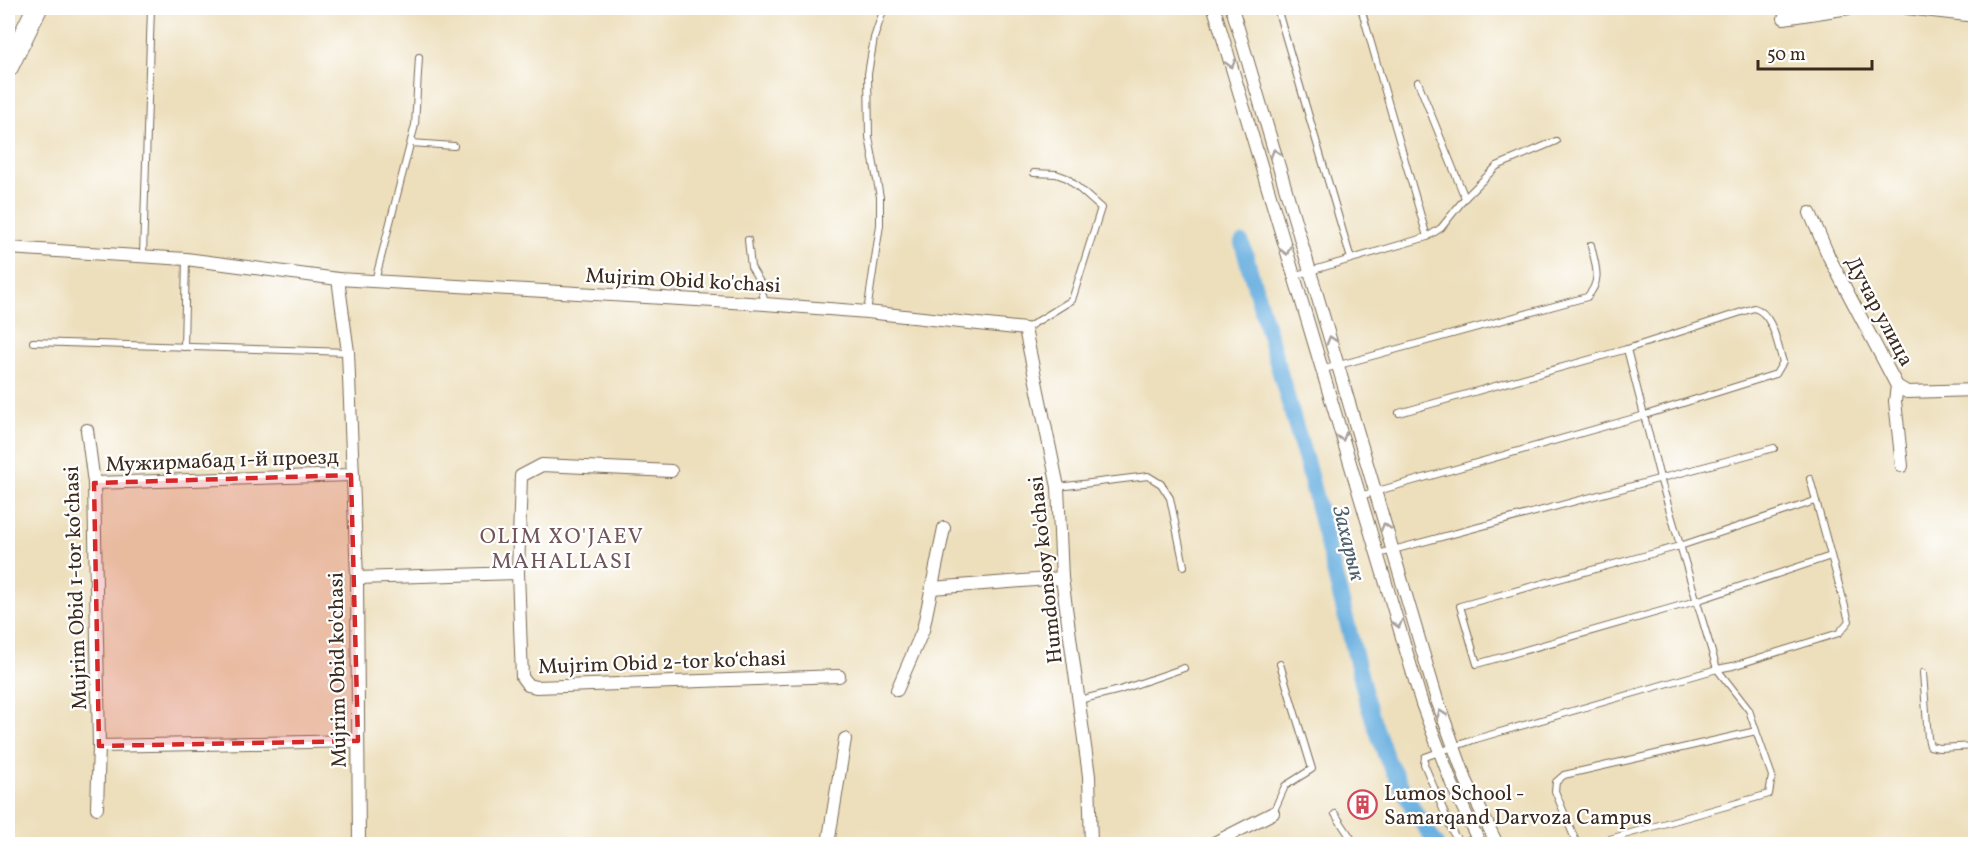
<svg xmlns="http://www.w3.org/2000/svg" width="1983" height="852" font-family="Vollkorn,serif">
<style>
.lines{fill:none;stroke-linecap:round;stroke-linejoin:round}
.canal{stroke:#6ab0e0;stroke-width:16}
.lane-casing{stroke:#796955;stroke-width:8}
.street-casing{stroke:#796955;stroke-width:14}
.primary-casing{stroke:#796955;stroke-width:22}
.lane{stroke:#fff;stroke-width:6}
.street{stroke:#fff;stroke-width:12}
.primary{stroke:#fff;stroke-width:20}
.oneway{stroke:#a79f9a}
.marked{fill:#d62828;fill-opacity:0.2;stroke:#d62828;stroke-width:4.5;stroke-dasharray:12 8;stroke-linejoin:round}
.labels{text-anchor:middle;stroke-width:4.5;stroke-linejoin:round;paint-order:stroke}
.street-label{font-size:21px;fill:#3b2a1e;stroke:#fff}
.poi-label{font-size:21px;fill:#3b2a1e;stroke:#fff;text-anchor:start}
.neighbourhood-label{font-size:22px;letter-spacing:1.5px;fill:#70555b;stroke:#fff}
.water-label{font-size:22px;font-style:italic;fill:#4e606c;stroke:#fff}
</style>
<rect width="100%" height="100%" fill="#fff"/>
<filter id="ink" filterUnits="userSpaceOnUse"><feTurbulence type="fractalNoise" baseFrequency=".0167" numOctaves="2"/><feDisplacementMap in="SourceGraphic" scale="12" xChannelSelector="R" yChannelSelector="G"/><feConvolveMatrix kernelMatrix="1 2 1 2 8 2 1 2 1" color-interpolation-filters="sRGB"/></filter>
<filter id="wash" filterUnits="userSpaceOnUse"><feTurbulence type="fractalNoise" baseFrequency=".008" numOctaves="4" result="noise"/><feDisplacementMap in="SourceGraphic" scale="24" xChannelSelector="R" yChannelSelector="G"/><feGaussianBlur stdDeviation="1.35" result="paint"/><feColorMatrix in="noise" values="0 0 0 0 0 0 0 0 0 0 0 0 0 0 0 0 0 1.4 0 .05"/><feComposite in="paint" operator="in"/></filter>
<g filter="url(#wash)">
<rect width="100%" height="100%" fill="#eddfbc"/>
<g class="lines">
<polyline class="canal" points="1242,243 1308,468 1367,702 1386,757 1414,810 1436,844"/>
</g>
</g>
<g filter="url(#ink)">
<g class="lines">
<defs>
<g id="lane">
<polyline points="1277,8 1351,259"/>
<polyline points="1361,8 1427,237"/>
<polyline points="411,143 454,146"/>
<polyline points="1465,198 1497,166 1556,141"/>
<polyline points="748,240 751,267 760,282 765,304"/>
<polyline points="143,255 151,8"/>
<polyline points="1293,276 1427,237 1441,228 1465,198 1418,82"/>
<polyline points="375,281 415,125 419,57"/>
<polyline points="867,312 880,225 880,197 869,137 868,74 874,38 884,8"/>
<polyline points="1025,329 1072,300 1101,208 1067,178 1056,174 1034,173"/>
<polyline points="33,342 348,352"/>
<polyline points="184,347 186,259"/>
<path d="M1321,370l266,-73c16,-17 8,-32 4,-52"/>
<polyline points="1058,487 1148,476 1161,484 1170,498 1184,566"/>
<path d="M1360,496l285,-81 131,-41 7,-12c-6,-18 -10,-49 -29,-54l-127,41 -228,64"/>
<polyline points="1815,501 1680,546 1460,606 1477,664 1696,601 1831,556"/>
<polyline points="1378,554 1774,448"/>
<polyline points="1923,673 1928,738 1930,746 1939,748 1976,746"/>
<polyline points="1079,700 1120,690 1184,668"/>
<polyline points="1273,813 1285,786 1312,769 1280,664"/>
<polyline points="1335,814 1355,844"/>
<polyline points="1477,838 1460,843 1453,833 1424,764 1425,757 1476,739 1717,669 1733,666 1839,633 1849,621 1810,479"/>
<polyline points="1577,844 1555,791 1556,782 1564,775 1756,731 1749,710 1717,669 1660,478 1627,349"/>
<polyline points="1592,844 1769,794 1772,776 1756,731"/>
</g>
<g id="street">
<polyline points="1214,8 1422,704 1452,784 1480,844"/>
<polyline points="1232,8 1437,700 1466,780 1497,844"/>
<polyline points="1907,8 1976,16"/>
<polyline points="1784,18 1849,8"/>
<polyline points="1810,213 1829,257 1897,386 1907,392 1976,390"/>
<polyline points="8,248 186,259 338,279 765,304 867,312 1025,329 1058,487 1062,578 1089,776 1091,844"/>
<polyline points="338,279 348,352 357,578 359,844"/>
<polyline points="1897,386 1895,401 1902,466"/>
<polyline points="87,430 94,483 99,746 97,808"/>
<polyline points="671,471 542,465 521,476 518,573 522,677 528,685 536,687 839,676"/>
<polyline points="94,483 351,475"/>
<polyline points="357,578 518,573"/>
<polyline points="932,588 1062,578"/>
<polyline points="897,690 923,630 944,528"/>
<polyline points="99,746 358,741"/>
<polyline points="828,844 845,739"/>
<polyline points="1212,844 1273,813"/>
</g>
<polyline id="primary" points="8,67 37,8"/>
</defs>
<use href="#lane" class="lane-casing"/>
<use href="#street" class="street-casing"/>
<use href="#primary" class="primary-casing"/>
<use href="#lane" class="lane"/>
<use href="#street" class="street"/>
<use href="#primary" class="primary"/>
</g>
<defs><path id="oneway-chevron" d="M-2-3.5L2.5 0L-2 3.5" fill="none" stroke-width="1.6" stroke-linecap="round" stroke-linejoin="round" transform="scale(1.5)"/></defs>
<g class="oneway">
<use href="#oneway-chevron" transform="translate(1231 64) rotate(74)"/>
<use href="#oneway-chevron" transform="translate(1275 153) rotate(-107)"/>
<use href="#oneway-chevron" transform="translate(1286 251) rotate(74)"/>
<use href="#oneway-chevron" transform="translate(1331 340) rotate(-107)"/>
<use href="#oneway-chevron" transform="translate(1342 437) rotate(73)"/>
<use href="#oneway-chevron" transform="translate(1385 527) rotate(-106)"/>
<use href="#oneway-chevron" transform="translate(1398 624) rotate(74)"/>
<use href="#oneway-chevron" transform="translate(1441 714) rotate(-109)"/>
</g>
</g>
<path class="marked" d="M351,475l7,266 -259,5 -5,-263z"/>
<defs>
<symbol id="building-ring" viewBox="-11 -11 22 22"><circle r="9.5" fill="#fff" stroke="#d1495b" stroke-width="1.5"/><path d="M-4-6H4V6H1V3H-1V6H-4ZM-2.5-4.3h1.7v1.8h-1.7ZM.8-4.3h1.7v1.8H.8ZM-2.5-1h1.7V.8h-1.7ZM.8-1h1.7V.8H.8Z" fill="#d1495b"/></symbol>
</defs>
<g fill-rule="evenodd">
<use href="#building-ring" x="1346" y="788" width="33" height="33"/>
</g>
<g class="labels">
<g class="street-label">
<text transform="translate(683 280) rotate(3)" y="7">Mujrim Obid ko'chasi</text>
<text transform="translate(1880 311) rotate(62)" y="7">Дучар улица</text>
<text transform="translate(222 460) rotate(-2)" y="7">Мужирмабад 1-й проезд</text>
<text transform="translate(1045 570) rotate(-96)" y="7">Humdonsoy ko'chasi</text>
<text transform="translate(75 588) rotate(-92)" y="7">Mujrim Obid 1-tor koʻchasi</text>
<text transform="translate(662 662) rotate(-2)" y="7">Mujrim Obid 2-tor koʻchasi</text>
<text transform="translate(337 670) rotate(-91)" y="7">Mujrim Obid ko'chasi</text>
</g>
<g class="poi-label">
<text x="1384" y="800">Lumos School -<tspan x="1384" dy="24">Samarqand Darvoza Campus</tspan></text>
</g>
<g class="neighbourhood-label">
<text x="562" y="543">OLIM XO'JAEV<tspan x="562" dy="25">MAHALLASI</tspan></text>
</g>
<g class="water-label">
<text transform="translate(1350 543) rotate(76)" y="8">Захарык</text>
</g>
</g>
<rect width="1983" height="852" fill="none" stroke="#fff" stroke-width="30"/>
<path d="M1758 60v9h114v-9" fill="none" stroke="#3b2a1e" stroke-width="3"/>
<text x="1767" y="60" font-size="18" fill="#3b2a1e" stroke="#ffffff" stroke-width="4.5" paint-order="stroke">50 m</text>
</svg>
